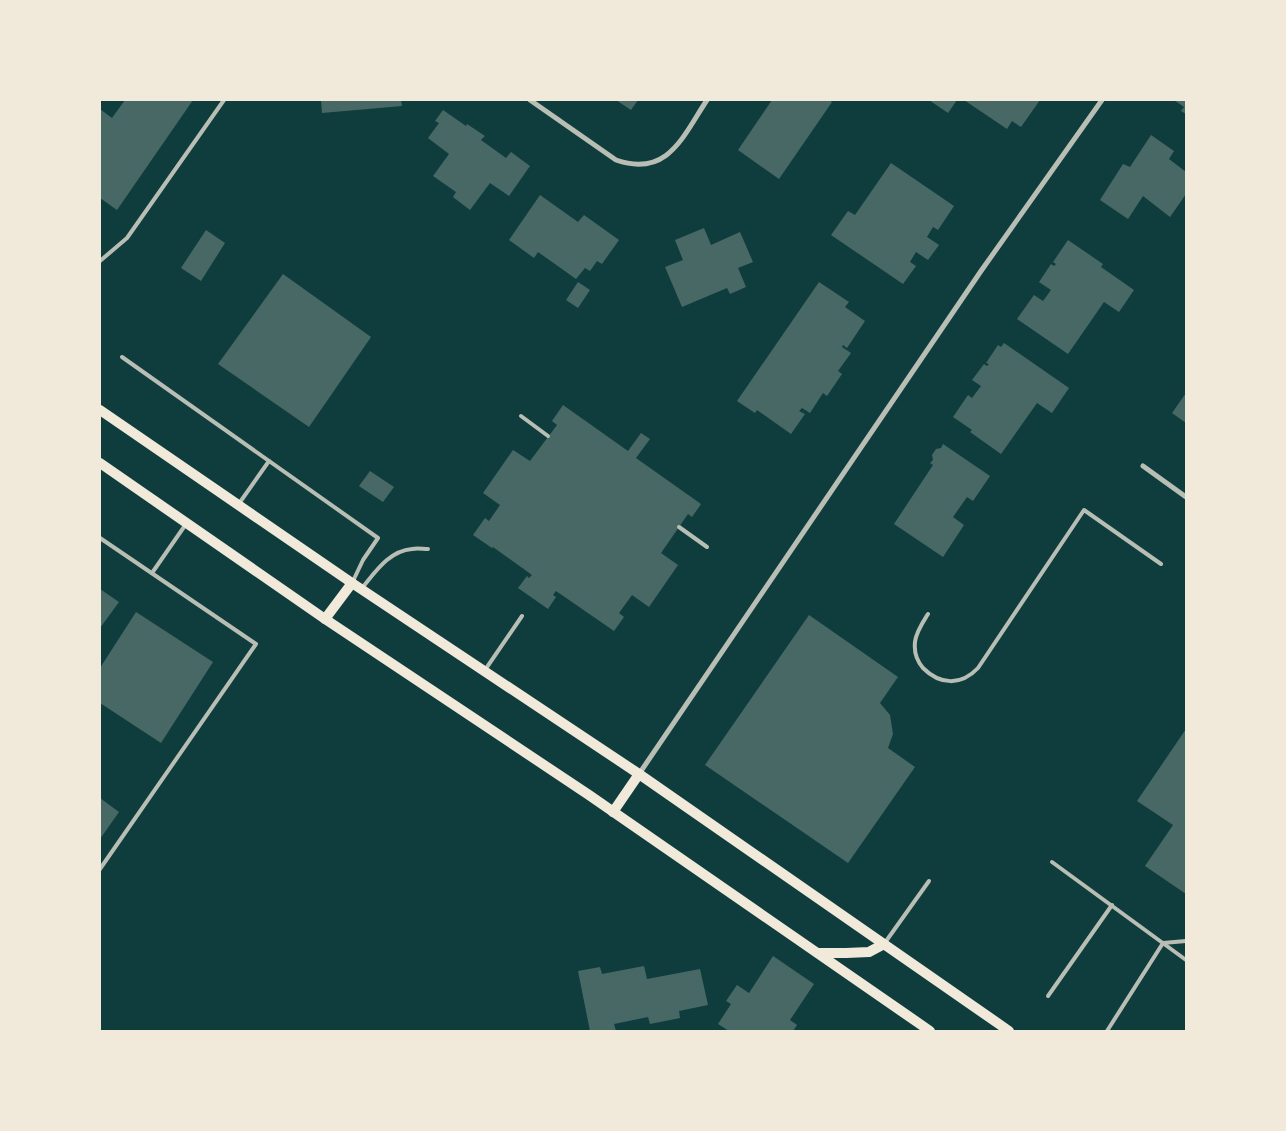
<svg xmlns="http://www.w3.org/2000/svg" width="1286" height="1131" font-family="'Sofia Sans Condensed',sans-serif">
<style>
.building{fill:#486865}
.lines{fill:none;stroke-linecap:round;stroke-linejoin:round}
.service{stroke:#b8beb3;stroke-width:4}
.minor{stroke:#b8beb3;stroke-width:5}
.secondary{stroke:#f1e9da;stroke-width:10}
</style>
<rect width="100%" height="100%" fill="#0f3d3e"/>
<g class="building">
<polygon points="125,100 193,100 117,210 100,198 100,109 112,118"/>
<polygon points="321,100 401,100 402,106 322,113"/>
<polygon points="616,100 638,100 631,110"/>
<polygon points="772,100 829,100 832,102 779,179 738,150"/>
<polygon points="929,100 957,100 948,113"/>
<polygon points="964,100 1040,100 1021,127 1012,121 1007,129"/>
<polygon points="1174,100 1186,100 1186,114 1181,111 1184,107"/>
<polygon points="443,110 466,126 467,124 485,136 481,140 506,158 511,152 530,166 509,196 490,183 470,210 453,197 456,192 433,176 449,154 428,138 439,123 435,121"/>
<polygon points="1151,135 1174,151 1169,159 1186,172 1186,194 1170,217 1143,196 1128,219 1100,200 1123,164 1130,167"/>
<polygon points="891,163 954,206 938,230 933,227 927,237 939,245 928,260 916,252 910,262 916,266 903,284 831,235 848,211 855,215"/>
<polygon points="540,195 578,222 584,215 619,240 602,264 597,261 590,271 585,268 576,279 538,252 534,258 509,240"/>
<polygon points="704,228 711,245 740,232 753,262 738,268 746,287 730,294 727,288 682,307 665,267 683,260 675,240"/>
<polygon points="206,230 225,243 201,281 181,268"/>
<polygon points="1068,240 1103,264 1101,267 1134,290 1119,312 1104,302 1068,354 1017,319 1034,295 1043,301 1051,290 1039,282 1051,264 1054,266 1056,264 1053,262"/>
<polygon points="283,274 371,337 309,427 218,364"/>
<polygon points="578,282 590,290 578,308 566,300"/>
<polygon points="819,282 849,302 845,307 865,321 847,348 843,345 842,347 851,353 838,371 842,374 827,396 823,393 810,413 802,408 799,411 805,414 791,434 757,410 755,413 737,401"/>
<polygon points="1004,343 1069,388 1052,413 1037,403 1001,454 970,432 972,430 953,417 968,395 972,398 981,386 972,380 984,364 987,366 989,364 986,363 998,345 1001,347"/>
<polygon points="1186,393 1186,423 1172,413"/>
<polygon points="563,405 628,451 641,433 650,439 636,458 701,504 692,517 688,514 661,553 678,565 649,607 632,595 619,613 624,617 614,631 556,591 553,595 556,597 548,609 518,588 527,576 529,578 532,575 493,547 492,548 473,535 485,518 489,521 500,505 483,493 513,450 530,461 557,425 552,421"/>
<polygon points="943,444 990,476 973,501 967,497 953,517 964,525 943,557 894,524 933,465 930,463 933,460 932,455 936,449 941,448"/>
<polygon points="370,471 394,487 383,502 359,486"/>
<polygon points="100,589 119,602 100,628"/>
<polygon points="136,612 213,662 161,743 100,703 100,668"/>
<polygon points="809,615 898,677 880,703 890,715 893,734 888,748 915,767 848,863 705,765"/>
<polygon points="1186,729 1186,894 1145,866 1173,825 1137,801"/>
<polygon points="100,798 119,812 100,839"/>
<polygon points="773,956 814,984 790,1020 797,1025 793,1031 729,1031 718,1024 731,1004 726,1001 737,985 749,993"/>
<polygon points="644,966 647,979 700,969 708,1005 679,1011 680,1018 650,1024 648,1017 614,1024 616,1031 590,1031 578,971 600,967 602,974"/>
</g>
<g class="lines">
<g class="service">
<polyline points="100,261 127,238 224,100"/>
<polyline points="122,357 378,538 363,560 353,581"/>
<polyline points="521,416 548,436"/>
<polyline points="238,505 269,461"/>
<polyline points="679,527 707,547"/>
<polyline points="100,538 256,644 100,869"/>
<polyline points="152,573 186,524"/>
<path d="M362,588c14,-17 27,-37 50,-39 5,-1 11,0 16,0"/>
<path d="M928,614c-5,8 -12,18 -13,28 -1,9 2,19 8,26 17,17 38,18 55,0l106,-158 77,54"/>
<polyline points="485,670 522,616"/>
<polyline points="1052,862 1186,960"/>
<polyline points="884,944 929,881"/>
<polyline points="1048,996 1112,905"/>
<polyline points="1107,1031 1163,943 1186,941"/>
</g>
<g class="minor">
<path d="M530,100l86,60c52,18 67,-24 91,-60"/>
<polyline points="1143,466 1186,497"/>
<polyline points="639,774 981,271 1102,100"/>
</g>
<g class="secondary">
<polyline points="100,410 352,583 639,774 1009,1031"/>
<polyline points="100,463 325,619 589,795 930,1031"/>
<polyline points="325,619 352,583"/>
<polyline points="613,812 639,774"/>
<polyline points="818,953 846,953 869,952 884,944"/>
</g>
</g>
<rect width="1286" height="1131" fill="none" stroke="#f1e9da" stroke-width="202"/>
</svg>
